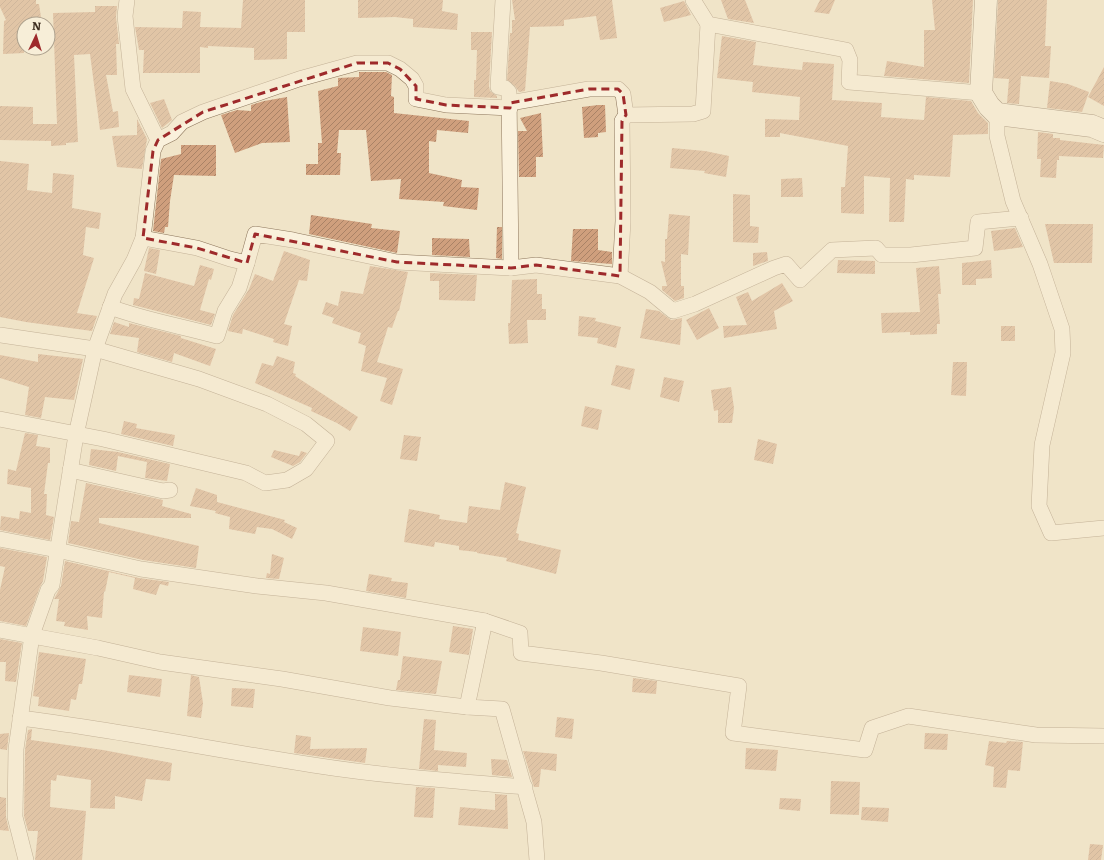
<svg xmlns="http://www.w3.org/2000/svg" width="1104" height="860" font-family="Literata,serif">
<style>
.building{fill:url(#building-hatch)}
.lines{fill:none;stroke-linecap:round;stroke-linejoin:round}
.street-casing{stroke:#8d765c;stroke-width:16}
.secondary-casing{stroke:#6f573f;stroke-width:23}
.street{stroke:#faf1dc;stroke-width:15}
.secondary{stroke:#faf1dc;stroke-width:22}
.marked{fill:none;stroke:#9e2a2b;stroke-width:3;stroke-dasharray:8 5;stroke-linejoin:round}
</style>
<defs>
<pattern id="building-hatch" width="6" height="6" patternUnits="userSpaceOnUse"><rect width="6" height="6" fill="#cf9f7d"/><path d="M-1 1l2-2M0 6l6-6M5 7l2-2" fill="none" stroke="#a98266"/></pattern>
</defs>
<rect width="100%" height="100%" fill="#f0e4c8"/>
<g class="building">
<polygon points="0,0 36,0 36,4 39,4 42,24 24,24 24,53 3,54 4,21 6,20 0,7"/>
<polygon points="243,0 305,0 305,32 287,32 287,59 254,60 254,48 208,46 208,48 200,47 200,73 143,73 144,50 139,50 135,27 182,28 183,11 201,12 200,27 241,28"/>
<polygon points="358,0 443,0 442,11 458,14 457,30 413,27 413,19 395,17 358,18"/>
<polygon points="512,0 612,0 617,38 600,40 596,16 564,20 564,26 530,27 525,91 519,92 515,86 507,80 510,33 512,33 512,20 515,20"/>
<polygon points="721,0 745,0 754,23 728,19"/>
<polygon points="820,0 835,0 829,14 814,12"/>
<polygon points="932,0 973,0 969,83 884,76 887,61 924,67 924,30 935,30"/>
<polygon points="998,0 1047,0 1045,46 1051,46 1049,78 1021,76 1019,104 1007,103 1009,79 994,78"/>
<polygon points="684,1 691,15 664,22 660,8"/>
<polygon points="95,6 117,6 116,17 119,44 116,44 117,75 106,75 113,112 118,111 119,127 100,130 90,54 74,55 78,142 66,143 66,145 51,146 51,141 0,140 0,106 33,107 33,124 57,124 53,13 95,12"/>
<polygon points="471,32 492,32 489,86 490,91 497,96 497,98 474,97 474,80 476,80 477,50 471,50"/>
<polygon points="722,36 756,42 753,65 802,70 803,62 834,64 832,100 882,103 881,117 924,120 926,97 971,101 978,113 988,123 988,134 953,135 950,177 914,175 914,180 906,179 904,222 889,222 890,178 864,176 864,214 841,213 841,187 845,187 848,146 780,133 780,137 765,137 765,119 799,120 800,97 752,92 753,82 717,78"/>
<polygon points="1104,67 1104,106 1088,97"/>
<polygon points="359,72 386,72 392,75 391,96 394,97 394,113 469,121 468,133 437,130 436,142 429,141 429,173 462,180 461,187 479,188 477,210 443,206 444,202 399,199 401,179 371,181 366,130 339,130 337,153 341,153 340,175 306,175 306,164 318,164 318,143 322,143 318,91 338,86 338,78 359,77"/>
<polygon points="1050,81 1068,84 1089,92 1082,112 1047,108"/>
<polygon points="287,97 290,142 262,143 235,153 221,115 237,110 251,111 251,105 264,101"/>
<polygon points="164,99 172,120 162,128 150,103"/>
<polygon points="598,105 605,105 606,132 598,133 598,137 584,138 582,107"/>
<polygon points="541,113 543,157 536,157 536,177 519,177 518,131 527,131 520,118"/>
<polygon points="137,119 147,139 142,169 117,167 112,136 137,135"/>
<polygon points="1038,132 1053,134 1053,138 1060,138 1060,140 1104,145 1103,158 1059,156 1059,160 1057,160 1056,178 1040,177 1041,159 1037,159"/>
<polygon points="181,145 216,145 216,176 174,175 170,201 168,227 165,227 164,233 153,231 161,159 181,154"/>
<polygon points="672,148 705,151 729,156 726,177 704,173 705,171 670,168"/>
<polygon points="0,161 29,164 27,190 52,193 53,173 74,175 72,208 101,213 99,229 86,227 83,255 94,258 77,313 97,316 92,331 26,322 0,317"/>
<polygon points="802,178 803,197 781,197 781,179"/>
<polygon points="733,194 750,195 750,226 759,227 758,243 733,242"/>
<polygon points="669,214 690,216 688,255 681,254 681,286 684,286 684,298 675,301 662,290 662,286 667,286 661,261 665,262 665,239 667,239"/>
<polygon points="311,215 372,224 371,228 400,231 397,253 309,234"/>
<polygon points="1045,224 1093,224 1092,263 1054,263"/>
<polygon points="497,227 502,227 502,259 496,258"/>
<polygon points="1015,228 1023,247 994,251 991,231"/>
<polygon points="573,229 598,229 598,250 612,252 612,264 571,261"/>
<polygon points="432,238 469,239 470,257 432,255"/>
<polygon points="149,248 160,250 156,274 144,271"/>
<polygon points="284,251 310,260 307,281 299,280 284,324 292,326 288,346 273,342 274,339 243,329 242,334 228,331 233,315 249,289 255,274 273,281"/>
<polygon points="767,252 768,261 753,266 753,253"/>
<polygon points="838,260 875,261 875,274 837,273"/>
<polygon points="991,260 992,278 976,279 976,285 962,285 962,263"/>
<polygon points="200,265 214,269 211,280 209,279 200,310 215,314 211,325 133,305 134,298 139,299 145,273 194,286"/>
<polygon points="370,266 408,272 399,311 398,311 392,328 388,327 377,362 403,369 392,405 380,401 387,378 361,371 366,346 358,343 361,333 332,323 334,318 322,314 326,302 338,306 341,291 363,294"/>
<polygon points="939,266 941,294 938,294 940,324 937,324 937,334 910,335 910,332 882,333 881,313 920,312 916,268"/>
<polygon points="430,273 477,275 475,301 439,300 439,281 430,281"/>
<polygon points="537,279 537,294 542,294 542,309 546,309 546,320 527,320 528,343 509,344 508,323 510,323 512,280"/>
<polygon points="782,283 793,301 774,311 777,329 724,338 723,326 747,325 736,297 748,292 752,301"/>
<polygon points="709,308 719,328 697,340 686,320"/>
<polygon points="646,309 659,311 671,320 682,318 680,345 640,338"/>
<polygon points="579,316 596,318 595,321 621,327 616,348 597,343 598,338 578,336"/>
<polygon points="114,322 129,327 129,323 181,336 181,338 216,349 210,366 174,353 172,362 137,352 139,338 110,334"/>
<rect x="1001" y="326" width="14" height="15"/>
<polygon points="38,354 83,359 74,400 45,397 41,418 25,415 29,387 0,378 0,355 38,362"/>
<polygon points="277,356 295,362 293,373 296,374 295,376 358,417 350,431 337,423 311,411 312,408 255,383 262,363 273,366"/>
<polygon points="953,362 967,362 966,396 951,395"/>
<polygon points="616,365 635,369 630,390 611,385"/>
<polygon points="664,377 684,381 679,402 660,397"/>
<polygon points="731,387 734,408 732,423 718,423 718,410 714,411 711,390"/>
<polygon points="585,406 602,410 598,430 581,426"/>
<polygon points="124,421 137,424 136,428 175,435 173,446 121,434"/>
<polygon points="25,433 38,435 36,446 50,448 50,463 48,463 44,494 47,494 46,515 54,517 50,540 0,530 1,516 19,519 20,511 31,513 31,488 7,484 8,469 16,471"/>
<polygon points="404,435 421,437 417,461 400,459"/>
<polygon points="758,439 777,444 773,464 754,460"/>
<polygon points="91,449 118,452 170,464 167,481 145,478 147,462 118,456 116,471 89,465"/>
<polygon points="274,450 299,456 301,451 307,453 300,462 293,466 271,457"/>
<polygon points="505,482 526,487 516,533 519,534 518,540 561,550 556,574 506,561 507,558 477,553 477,552 459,550 459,546 435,542 434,547 404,542 409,509 440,515 439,519 467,523 469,506 500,510"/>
<polygon points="86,483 163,500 162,506 191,514 191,518 99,518 99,523 199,546 196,568 143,560 68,543 71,521 79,522"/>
<polygon points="196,488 217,495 217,502 285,520 284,522 297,528 292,539 272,529 257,527 255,534 229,529 230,517 215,513 216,511 190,506"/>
<polygon points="0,548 47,557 43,581 40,587 26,626 0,621 0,590 5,567 0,566"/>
<polygon points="272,554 284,558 279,579 266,578 267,573 270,574"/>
<polygon points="65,561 139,578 169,582 168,586 160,584 156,595 133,589 135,578 109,572 105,592 104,591 102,618 87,616 88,630 64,626 65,622 56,621 59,599 54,599 61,586"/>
<polygon points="369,574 392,578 391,581 408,583 406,598 366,591"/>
<polygon points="453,626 473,629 469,655 449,652"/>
<polygon points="363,627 401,632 398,656 360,651"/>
<polygon points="0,639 22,643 16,682 5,681 6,662 0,662"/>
<polygon points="39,652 86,659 82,684 79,684 76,700 71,699 69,711 38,706 39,697 33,696"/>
<polygon points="403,656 442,661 436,694 396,690 398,680 400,680"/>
<polygon points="129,675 162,679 160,697 127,692"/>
<polygon points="191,675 199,677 203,703 201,718 187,716"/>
<polygon points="633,678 657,681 656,694 632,692"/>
<polygon points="232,688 255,689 253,708 231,706"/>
<polygon points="557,717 574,719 572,739 555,737"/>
<polygon points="424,719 436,720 434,750 467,753 466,767 438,765 438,771 419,769"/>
<polygon points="32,729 31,740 103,750 172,763 170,781 146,779 142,801 115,796 115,809 90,808 91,780 57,775 56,781 51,780 50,807 86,811 82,860 35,860 38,831 28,831 24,816 25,750 28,730"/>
<polygon points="9,733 7,750 0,749 0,734"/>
<polygon points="925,733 948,734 947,750 924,749"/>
<polygon points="296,735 311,737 310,749 367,748 365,763 294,753"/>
<polygon points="989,741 1006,743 1007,741 1023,742 1020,771 1008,770 1006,788 993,787 994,767 985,765"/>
<polygon points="746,748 778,750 776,771 745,769"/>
<polygon points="523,751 557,754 556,771 541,769 539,787 534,787"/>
<polygon points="491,759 507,760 512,777 492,775"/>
<polygon points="831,781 860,782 859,815 830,814"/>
<polygon points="416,787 435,788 433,818 414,817"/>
<polygon points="495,794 507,795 508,829 458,825 460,807 495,810"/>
<polygon points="0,797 6,798 6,817 9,831 0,830"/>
<polygon points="780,798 801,799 800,811 779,809"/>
<polygon points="862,807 889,808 888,822 861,820"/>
<polygon points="1090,844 1103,845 1101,860 1088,860"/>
</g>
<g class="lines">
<defs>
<g id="street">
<polyline points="127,0 125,16 133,89 158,140"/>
<polyline points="503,0 498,87 505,88 509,92 511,268"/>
<polyline points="693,0 708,24 846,50 850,60 849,82 981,93"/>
<polyline points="510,103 589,89 618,89 623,94 626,115"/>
<polyline points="997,114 997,136 1013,201 1040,264 1062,329 1063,353 1042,445 1039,506 1051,533 1104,528"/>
<polyline points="143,238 197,248 230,259 247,263 255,234 293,240 397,262 511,268 536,265 620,276 650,292 673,311 695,304 774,268 786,264 800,280 832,250 876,248 882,255 911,255 975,248 978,222 1021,218"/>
<polyline points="620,276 623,221 622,121 626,115 693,114 703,111 708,24"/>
<path d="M110,307c35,13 71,19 107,29l8,-25 14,-23 8,-25"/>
<polyline points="0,335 95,349 199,379 267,404 306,424 327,441 306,469 287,480 265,483 246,473 103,439 0,419"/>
<polyline points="70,470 163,491 170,490"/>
<polyline points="0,539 57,550 141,569 257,586 326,593 485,621 520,633 521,653 601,663 739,686 733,733 865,750 872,728 908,716 1036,735 1104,736"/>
<polyline points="485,621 467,707 502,709 534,822 537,860"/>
<polyline points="0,630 98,648 160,662 282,679 390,698 467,707"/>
<path d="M20,718c98,12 195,32 293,47 70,11 141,16 212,22"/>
<polyline points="26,860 15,817 16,749 32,635 48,590 52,585 76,435 95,349 115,294 134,260 143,238 153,151 158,140 172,133 182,122 203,112 299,79 357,63 388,63 400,69 412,79 416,86 416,99 446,105 510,108"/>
</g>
<polyline id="secondary" points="986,0 981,93 989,106 997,114 1092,126 1104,131"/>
</defs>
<use href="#street" class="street-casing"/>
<use href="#secondary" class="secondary-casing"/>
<use href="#street" class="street"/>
<use href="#secondary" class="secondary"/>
</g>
<path d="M0 0H1104V860H0ZM357,63h31l12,6 16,17v13l30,6 64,3v-5l79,-14h29l5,5 3,21 -4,6 -2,155 -84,-11 -25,3 -114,-6 -142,-28 -8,29 -50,-15 -54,-10 10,-87 5,-11 45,-28z" fill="#f0e4c8" fill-opacity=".55" fill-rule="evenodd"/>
<path class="marked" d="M357,63h31l12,6 16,17v13l30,6 64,3v-5l79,-14h29l5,5 3,21 -4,6 -2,155 -84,-11 -25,3 -114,-6 -142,-28 -8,29 -50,-15 -54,-10 10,-87 5,-11 45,-28z"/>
<g transform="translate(36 36) rotate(4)"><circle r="19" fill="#f7eed8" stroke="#ada18e"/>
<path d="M0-3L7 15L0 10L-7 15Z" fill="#9e2a2b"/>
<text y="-6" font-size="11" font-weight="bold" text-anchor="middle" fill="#3d2e20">N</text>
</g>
</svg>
